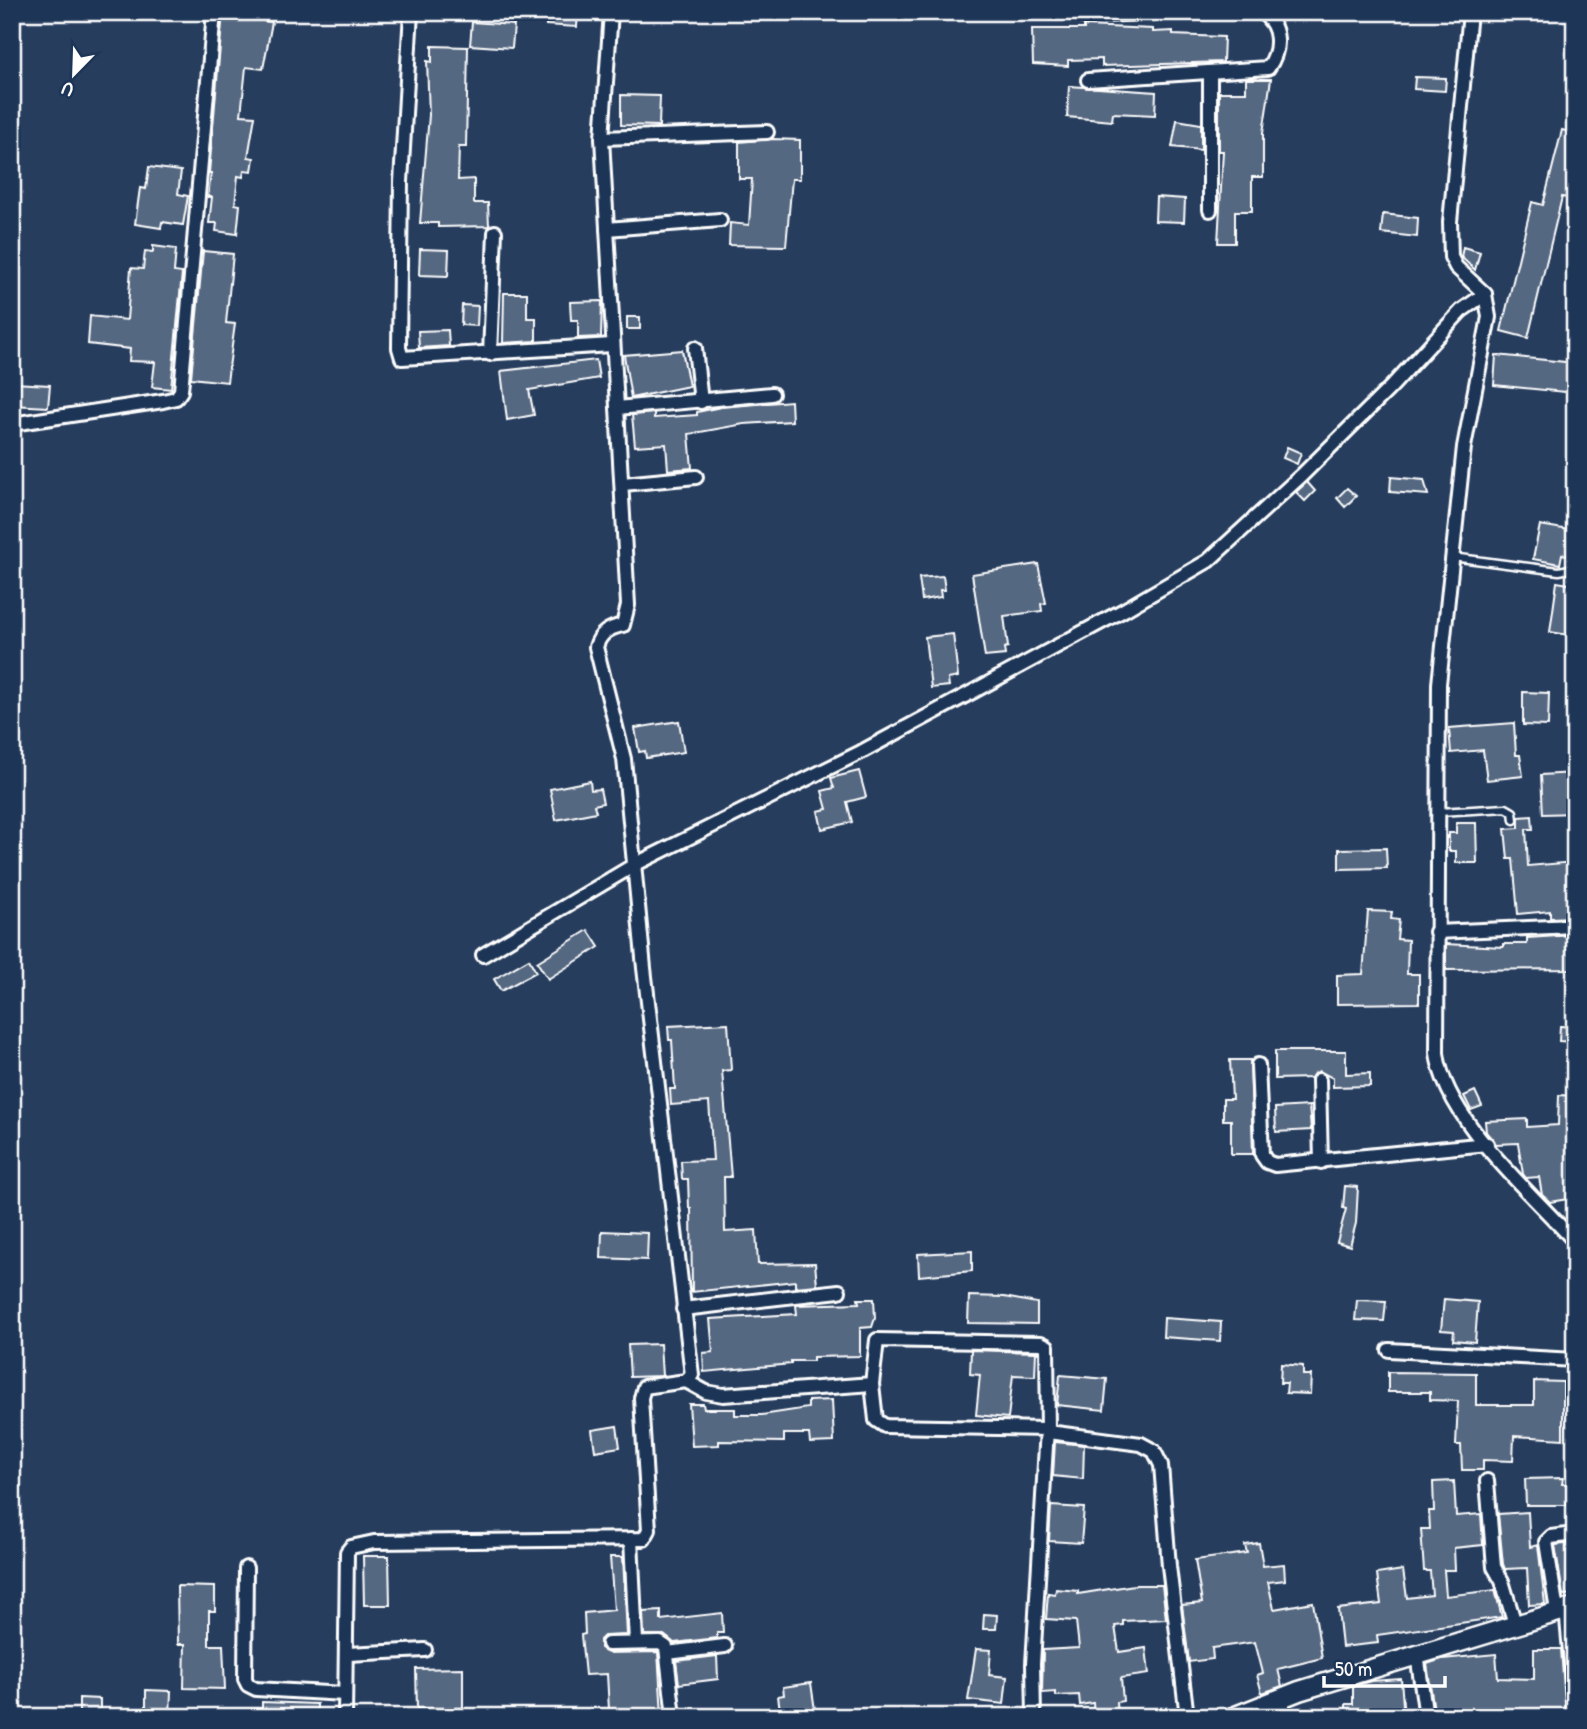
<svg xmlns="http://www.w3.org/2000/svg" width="1587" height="1729" font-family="'Patrick Hand',sans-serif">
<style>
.building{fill:#556781;stroke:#fff;stroke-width:2}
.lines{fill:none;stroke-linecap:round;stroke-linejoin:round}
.lane-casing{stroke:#fff;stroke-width:11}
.street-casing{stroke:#fff;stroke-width:18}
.secondary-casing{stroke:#fff;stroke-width:23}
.lane{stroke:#1d3557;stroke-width:6}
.street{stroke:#1d3557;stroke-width:12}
.secondary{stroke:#1d3557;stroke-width:18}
</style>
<rect width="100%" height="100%" fill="#263d5e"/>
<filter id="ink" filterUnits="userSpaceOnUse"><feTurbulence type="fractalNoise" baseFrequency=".0143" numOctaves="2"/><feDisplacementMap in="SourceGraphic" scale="14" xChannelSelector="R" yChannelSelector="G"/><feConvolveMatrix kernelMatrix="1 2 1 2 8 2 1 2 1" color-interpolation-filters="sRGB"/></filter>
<g filter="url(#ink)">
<g class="building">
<polygon points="223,12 264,12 264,21 272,22 263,69 246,67 241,115 255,116 248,157 254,158 252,171 244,170 243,177 238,176 235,204 240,205 237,234 216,231 217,223 209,223 212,197 208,197 211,173 209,173"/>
<polygon points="547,12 578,12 577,27 546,25"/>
<polygon points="472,22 514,25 512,48 470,45"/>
<polygon points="1084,26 1153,29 1153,32 1173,31 1173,35 1224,37 1223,62 1102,66 1102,59 1068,60 1068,66 1033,64 1032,29 1084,29"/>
<polygon points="432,46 468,47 466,147 459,147 458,180 474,179 474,203 488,203 489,226 438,227 438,223 420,223 429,115 427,61 432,62"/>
<polygon points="1415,77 1446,78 1445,91 1414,89"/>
<polygon points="1246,79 1271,79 1263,133 1263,177 1252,177 1252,211 1235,211 1235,243 1218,243 1223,151 1219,151 1219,92 1246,92"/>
<polygon points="1069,86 1156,92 1155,115 1113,113 1112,121 1067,117"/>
<polygon points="621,95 660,96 659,126 621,125"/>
<polygon points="1177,120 1201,124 1201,150 1172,147"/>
<polygon points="1562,130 1575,133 1575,166 1567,198 1562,197 1528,338 1501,331 1532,202 1543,205"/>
<polygon points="772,139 800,140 800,179 792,179 786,246 729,245 730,223 749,225 752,179 739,179 739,142"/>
<polygon points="149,167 181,171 178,194 188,196 183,225 162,222 161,228 135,224 140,188 146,189"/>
<polygon points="1156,197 1185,199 1184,222 1155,221"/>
<polygon points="1383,214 1418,218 1417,237 1381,233"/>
<polygon points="153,246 176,249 174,272 182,273 171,389 152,387 155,362 129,361 130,349 88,344 90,316 127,320 131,268 143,269 145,251 153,252"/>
<polygon points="1463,247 1480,252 1475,270 1461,257"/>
<polygon points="420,249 449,250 448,276 419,275"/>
<polygon points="203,251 233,254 226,323 235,324 227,382 191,378"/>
<polygon points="504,293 527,293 527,318 536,318 536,341 503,343"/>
<polygon points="602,301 601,337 578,338 578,320 571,320 570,302"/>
<polygon points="462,305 478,306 477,326 461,325"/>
<rect x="627" y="317" width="13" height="12"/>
<polygon points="448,330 449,346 419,348 418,331"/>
<polygon points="682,350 689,386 631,398 624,355"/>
<polygon points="1496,355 1575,363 1575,393 1494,385"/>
<polygon points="596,360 599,378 529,390 534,415 507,420 501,371"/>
<polygon points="13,383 50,385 48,407 12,405"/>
<polygon points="791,401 792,421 744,424 689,434 692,468 668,470 666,444 635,446 632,415 654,413 654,418 697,415 697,412 721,407"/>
<polygon points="1287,447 1301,453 1297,464 1283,458"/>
<polygon points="1391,477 1424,480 1428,495 1390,492"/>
<polygon points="1307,482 1315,491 1305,501 1296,492"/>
<polygon points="1347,488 1356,496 1345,507 1337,498"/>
<polygon points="1540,525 1575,531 1571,556 1562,554 1560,564 1533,559"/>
<polygon points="1038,564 1046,603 1041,604 1042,611 1004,616 1008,647 1004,648 1005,655 985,657 972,574"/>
<polygon points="943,576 945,590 940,590 941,597 922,600 919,578"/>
<polygon points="1557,582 1575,585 1575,636 1550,632"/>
<polygon points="953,634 958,677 948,679 949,686 931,688 925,637"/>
<polygon points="1523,692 1549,693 1548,726 1523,725"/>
<polygon points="679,721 684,752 646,758 645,751 639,752 635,728"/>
<polygon points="1514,723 1516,755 1520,755 1523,776 1487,780 1483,750 1451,753 1449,728"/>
<polygon points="859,771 866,797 847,802 852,822 822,829 818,811 827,809 822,791 834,788 831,778"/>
<polygon points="1575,773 1575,813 1543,814 1541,775"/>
<polygon points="590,781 591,790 600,789 603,803 594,805 596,812 556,820 550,789"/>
<polygon points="1532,816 1533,829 1526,829 1528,866 1575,862 1572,917 1550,918 1550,911 1518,914 1513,859 1508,859 1505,829 1519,828 1519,817"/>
<polygon points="1456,823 1476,823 1477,863 1456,863 1456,851 1449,851 1449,833 1456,833"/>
<polygon points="1386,848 1387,868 1339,869 1339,849"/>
<polygon points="1368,911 1392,912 1391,919 1399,920 1397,939 1408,940 1407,974 1419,974 1419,1003 1337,1004 1337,975 1363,974"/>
<polygon points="588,930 599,947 548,979 537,962"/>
<polygon points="1574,935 1575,969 1446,970 1446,944 1503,947 1503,944 1527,944 1527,938"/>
<polygon points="529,959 536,972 501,991 494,979"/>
<polygon points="728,1023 731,1070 722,1071 731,1177 724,1177 725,1232 756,1230 758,1264 815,1263 817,1285 795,1287 795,1281 692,1292 691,1208 689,1208 688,1179 682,1179 681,1161 713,1160 709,1102 671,1105 670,1089 675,1089 672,1040 669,1040 668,1026"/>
<polygon points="1560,1026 1575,1027 1574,1042 1559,1041"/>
<polygon points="1275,1051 1346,1051 1346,1074 1370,1073 1370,1086 1333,1087 1333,1078 1319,1071 1311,1078 1275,1079"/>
<polygon points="1230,1060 1250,1060 1253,1154 1231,1154 1231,1120 1223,1120 1223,1099 1232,1099"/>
<polygon points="1475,1091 1482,1106 1471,1110 1464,1096"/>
<polygon points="1559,1095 1575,1096 1575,1198 1550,1202 1542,1195 1539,1177 1526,1178 1523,1174 1518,1143 1496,1144 1486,1132 1485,1121 1527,1119 1527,1127 1558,1125"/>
<polygon points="1309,1106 1311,1130 1276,1132 1275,1108"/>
<polygon points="1345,1186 1358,1187 1356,1223 1350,1246 1337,1242 1346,1209 1343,1208"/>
<polygon points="602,1231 648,1233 647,1260 601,1258"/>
<polygon points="972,1251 972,1271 919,1276 918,1254"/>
<polygon points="969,1296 1004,1297 1037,1303 1037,1324 968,1323"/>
<polygon points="858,1299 874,1299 875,1318 872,1327 860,1328 860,1356 813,1357 813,1361 791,1361 791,1364 704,1372 703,1353 713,1352 710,1319 797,1314 796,1305 859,1303"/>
<polygon points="1444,1299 1478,1302 1475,1342 1453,1340 1454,1331 1441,1330"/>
<polygon points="1357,1300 1386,1301 1384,1321 1355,1320"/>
<polygon points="1164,1318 1221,1322 1220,1341 1163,1337"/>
<polygon points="660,1344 662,1376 630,1377 628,1345"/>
<polygon points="971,1350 1036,1352 1035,1376 1013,1375 1008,1418 976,1415 980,1375 970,1374"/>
<polygon points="1281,1364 1303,1366 1303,1375 1311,1375 1310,1394 1286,1393 1287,1383 1280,1383"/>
<polygon points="1388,1372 1476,1373 1476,1405 1534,1405 1534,1381 1563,1382 1563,1439 1514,1436 1513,1461 1483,1460 1483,1470 1462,1470 1461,1445 1456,1445 1458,1401 1430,1400 1430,1392 1388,1392"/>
<polygon points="1060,1375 1107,1379 1104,1410 1057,1405"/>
<polygon points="832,1400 834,1442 810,1443 809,1434 784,1434 784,1442 719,1441 719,1445 692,1446 689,1404 703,1404 704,1409 735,1409 735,1415 762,1415 808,1408 808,1401"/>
<polygon points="617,1426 620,1447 595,1451 592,1430"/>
<polygon points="1055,1442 1084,1445 1083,1479 1053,1476"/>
<polygon points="1563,1478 1562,1484 1567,1484 1567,1505 1526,1505 1525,1479"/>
<polygon points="1454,1481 1456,1516 1481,1514 1483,1545 1454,1548 1455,1570 1444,1570 1446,1596 1495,1590 1502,1617 1377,1635 1378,1643 1342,1647 1338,1609 1381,1604 1377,1574 1403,1570 1407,1598 1432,1595 1430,1571 1424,1571 1421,1529 1430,1529 1429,1511 1434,1511 1433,1482"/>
<polygon points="1051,1506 1084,1508 1081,1543 1049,1541"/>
<polygon points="1528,1512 1530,1547 1538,1545 1545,1604 1529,1605 1527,1568 1505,1569 1503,1564 1498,1514"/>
<polygon points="1259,1543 1263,1566 1284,1564 1285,1580 1268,1582 1274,1609 1313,1602 1322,1658 1278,1669 1282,1686 1262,1693 1257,1675 1263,1673 1255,1642 1212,1648 1213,1659 1189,1662 1182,1605 1202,1603 1195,1560 1247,1553 1245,1545"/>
<polygon points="1575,1543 1575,1594 1563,1595 1555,1545"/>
<polygon points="363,1556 389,1556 390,1605 364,1605"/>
<polygon points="610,1557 623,1557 627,1635 604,1636 600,1640 600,1648 608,1653 658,1652 662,1715 642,1717 641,1709 609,1710 607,1674 585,1675 581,1635 585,1634 584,1613 614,1610"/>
<polygon points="1134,1585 1162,1585 1166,1619 1123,1621 1123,1625 1115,1626 1119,1652 1146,1648 1149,1674 1121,1678 1123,1701 1117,1702 1118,1717 1094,1717 1093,1703 1080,1705 1079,1695 1056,1696 1056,1692 1042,1693 1043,1650 1079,1648 1076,1621 1046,1619 1048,1593 1055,1594 1056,1589 1078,1591 1078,1594"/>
<polygon points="177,1586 215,1587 215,1611 209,1611 209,1645 223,1645 225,1689 184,1688 185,1644 178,1644"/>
<polygon points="661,1611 661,1620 722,1613 723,1633 717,1633 717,1638 674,1643 664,1635 644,1635 643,1612"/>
<polygon points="984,1614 997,1615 996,1629 983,1629"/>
<polygon points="976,1649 991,1650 989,1675 1007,1677 1004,1704 968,1700"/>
<polygon points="1534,1649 1561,1649 1566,1717 1435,1717 1427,1664 1442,1659 1496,1654 1498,1678 1534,1679"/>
<polygon points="717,1656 718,1679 679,1684 676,1661"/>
<polygon points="463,1668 463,1708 417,1709 416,1669"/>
<polygon points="1401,1679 1404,1717 1346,1717 1346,1704 1353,1704 1353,1686 1371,1681"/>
<polygon points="811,1683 816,1717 781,1717 778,1696 784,1695 783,1687"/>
<polygon points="146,1690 171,1691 170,1717 146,1717"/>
<polygon points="79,1698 100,1699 100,1717 79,1717"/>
<polygon points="262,1702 317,1704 317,1717 262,1717"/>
</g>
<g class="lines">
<defs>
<g id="lane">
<polyline points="1452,557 1559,571 1575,568"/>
<polyline points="1439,812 1506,808 1513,812 1514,820"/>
</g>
<g id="street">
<polyline points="411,12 401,182 399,348 402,358 612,345"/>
<path d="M1470,12l-20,210 1,35 5,10 29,27 4,23 -25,130 -25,237 -2,369c8,67 94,139 138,189"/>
<polyline points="1083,16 1162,12"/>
<path d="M1088,80l180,-12c13,-18 13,-43 -7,-56"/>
<polyline points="602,138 767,132"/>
<polyline points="1210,210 1210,72"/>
<polyline points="607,229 720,220"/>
<polyline points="695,348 701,402"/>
<polyline points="490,354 495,232"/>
<polyline points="617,408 772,394"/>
<polyline points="12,424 163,401 176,398 181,391 214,12"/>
<polyline points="623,484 696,477"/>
<polyline points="1436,932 1575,926"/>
<polyline points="483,955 636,864 861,752 1124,610 1208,561 1302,475 1391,387 1461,311 1485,294"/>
<polyline points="1258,1065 1262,1155 1267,1162 1275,1165 1487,1144"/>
<polyline points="1319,1080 1321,1162"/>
<polyline points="683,1309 839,1291"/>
<polyline points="1389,1350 1575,1360"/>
<polyline points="686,1381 706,1392 723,1395 872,1384 877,1340 1041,1343 1047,1346 1048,1432 1141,1444 1154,1451 1161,1465 1169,1566 1187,1717"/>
<polyline points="872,1384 876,1420 885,1426 1047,1429 1033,1664 1034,1717"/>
<polyline points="1487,1481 1494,1567 1502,1581 1515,1624"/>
<polyline points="631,1539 636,1642"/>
<polyline points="246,1568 245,1679 248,1685 256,1689 345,1694"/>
<polyline points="1566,1609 1575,1704"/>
<polyline points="1557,1611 1546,1542 1551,1537 1575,1534"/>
<polyline points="608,1644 660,1643 666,1647 674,1717"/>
<polyline points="667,1653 725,1646"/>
<polyline points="348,1654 425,1650"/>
<polyline points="1417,1654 1426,1717"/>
<path d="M345,1717l2,-165 4,-5 23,-5 270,-3 5,-9 -8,-132 3,-11 42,-6 6,-6 -48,-407 -20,-209 -28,-112c4,-14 13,-19 27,-22l5,-20 -26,-467 9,-126"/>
<polyline points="1283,1717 1283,1697"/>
</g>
<polyline id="secondary" points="1233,1717 1299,1691 1575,1607"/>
</defs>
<use href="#lane" class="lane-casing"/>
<use href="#street" class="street-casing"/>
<use href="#secondary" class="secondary-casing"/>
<use href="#lane" class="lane"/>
<use href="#street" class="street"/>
<use href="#secondary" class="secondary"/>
</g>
</g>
<rect width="1587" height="1729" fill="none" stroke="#1d3557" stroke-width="42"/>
<rect x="21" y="21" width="1545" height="1687" fill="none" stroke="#fff" stroke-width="2.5" filter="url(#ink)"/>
<g transform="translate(74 74) rotate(203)" stroke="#1d3557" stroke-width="5" paint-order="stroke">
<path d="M0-5L12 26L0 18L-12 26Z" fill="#ffffff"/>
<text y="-10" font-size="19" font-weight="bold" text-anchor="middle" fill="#ffffff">U</text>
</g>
<path d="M1324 1676v10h121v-10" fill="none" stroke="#ffffff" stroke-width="3.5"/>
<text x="1335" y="1676" font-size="21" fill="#ffffff" stroke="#1d3557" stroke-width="5" paint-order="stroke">50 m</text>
</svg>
